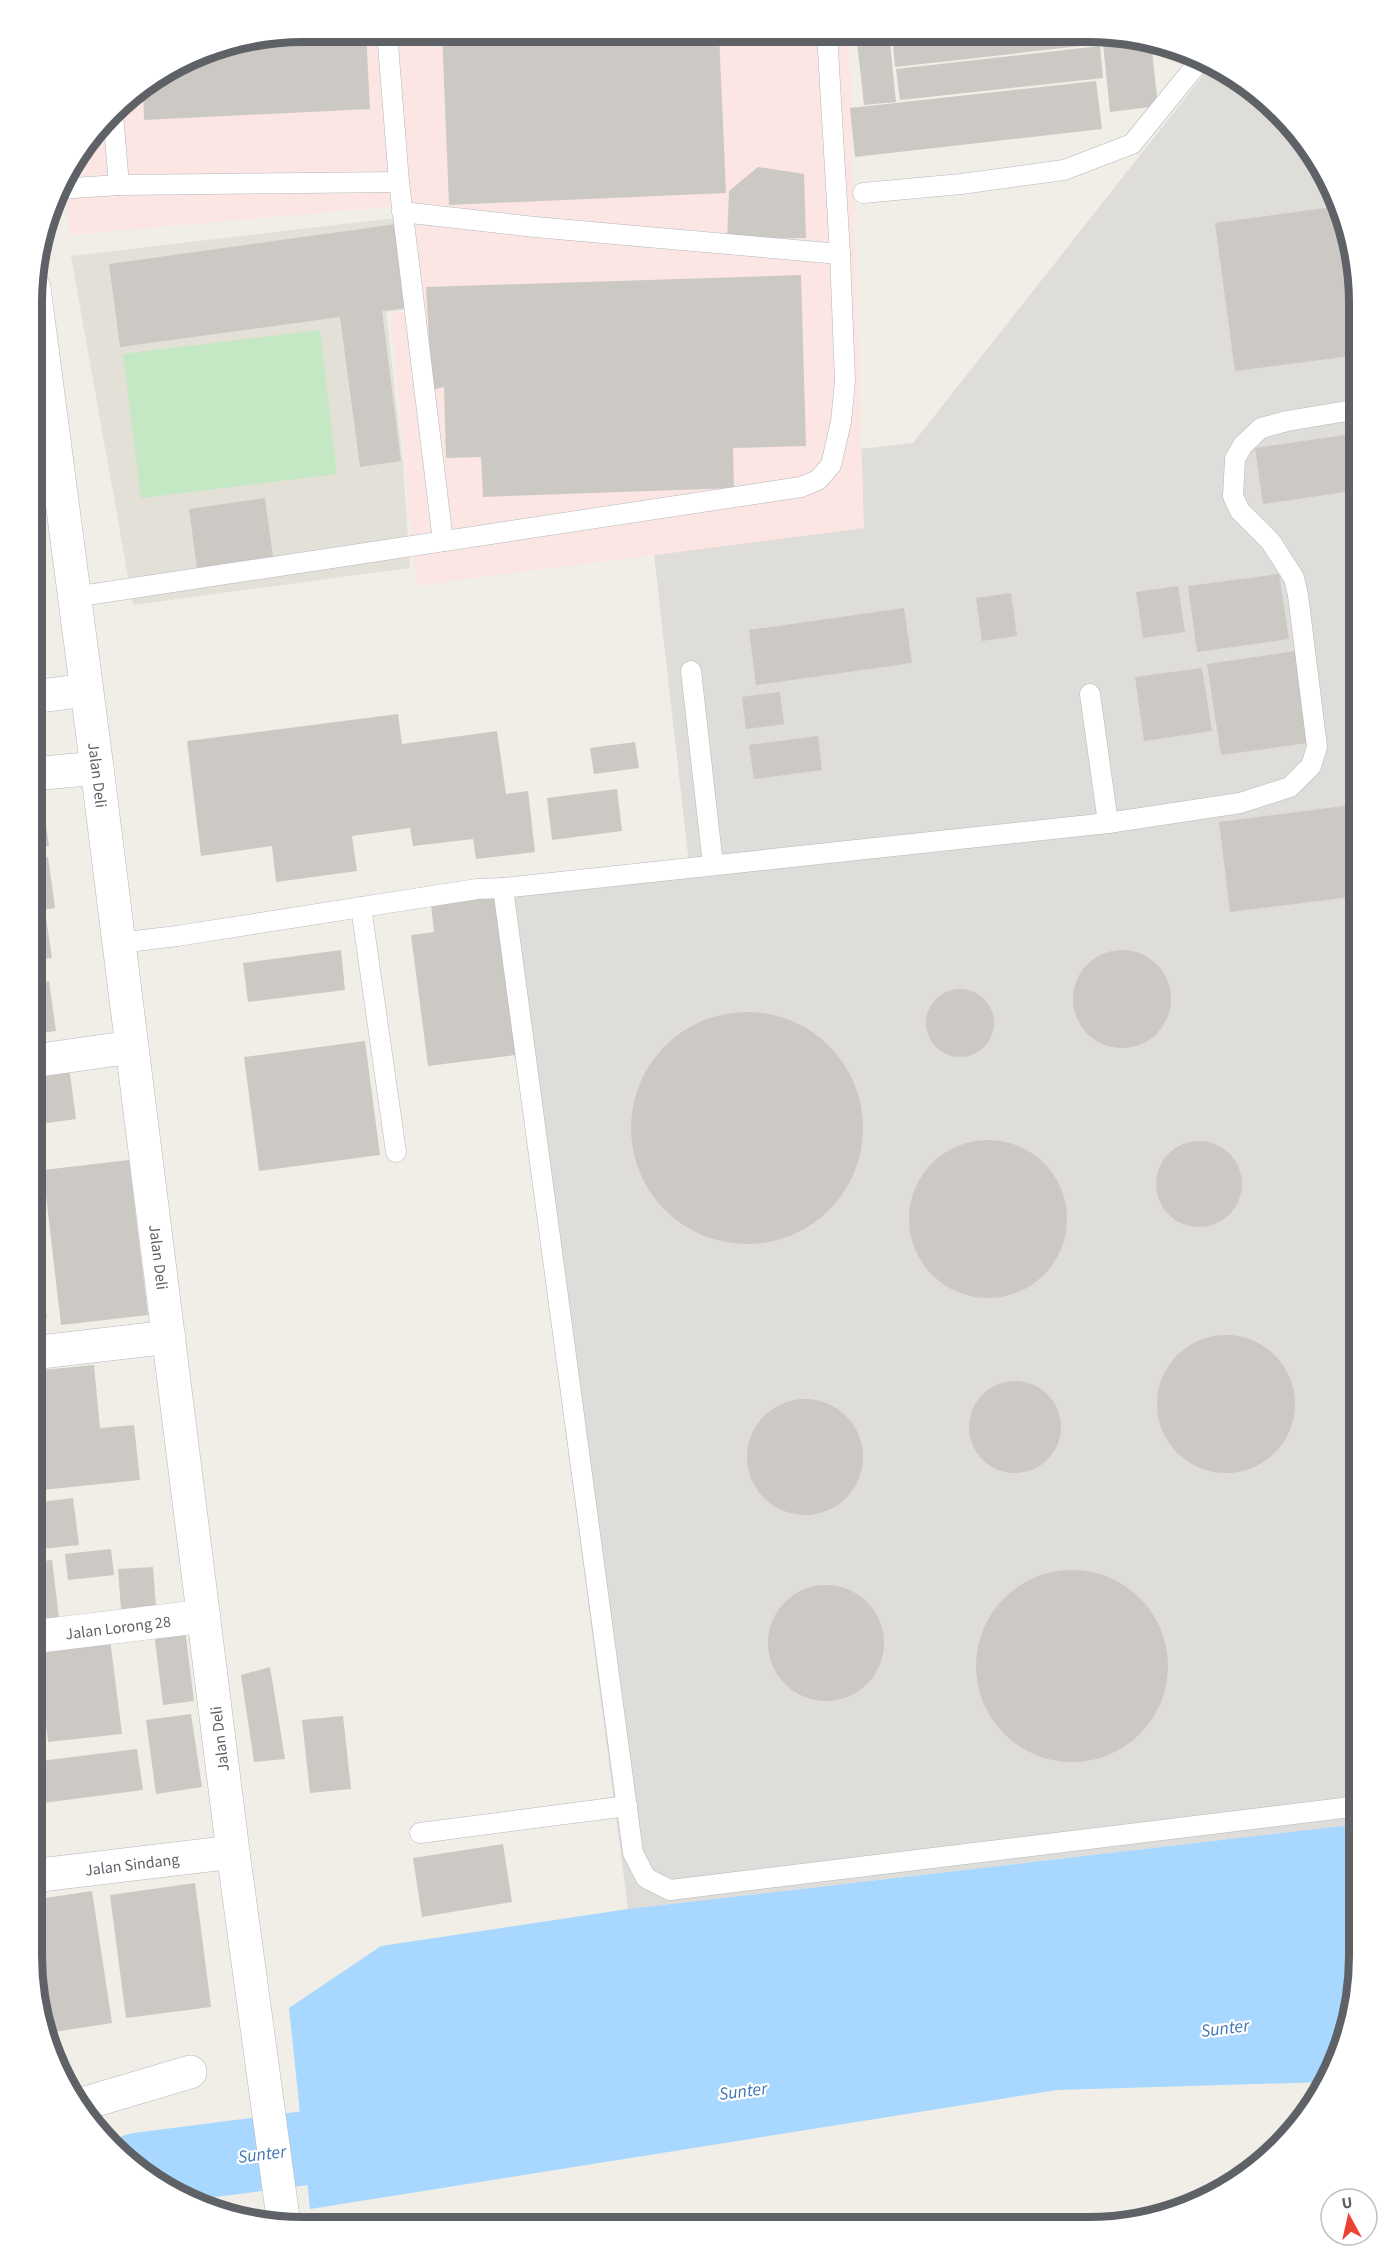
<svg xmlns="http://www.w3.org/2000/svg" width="1391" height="2259" font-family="'Source Sans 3',sans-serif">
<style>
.industrial{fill:#dfddd9}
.education{fill:#e3e0d7}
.medical{fill:#fce6e4}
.green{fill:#c3e8c3}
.water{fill:#a8d8ff}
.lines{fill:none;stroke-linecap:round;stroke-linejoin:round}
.river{stroke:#a8d8ff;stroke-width:74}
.building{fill:#ccc9c4}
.service-casing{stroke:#b4b7bb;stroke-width:21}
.minor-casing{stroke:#b4b7bb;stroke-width:34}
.tertiary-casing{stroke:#b4b7bb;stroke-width:34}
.service{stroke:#fff;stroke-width:20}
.minor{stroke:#fff;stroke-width:33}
.tertiary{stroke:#fff;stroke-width:33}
.labels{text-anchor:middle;stroke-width:4.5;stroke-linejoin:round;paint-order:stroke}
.street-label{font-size:16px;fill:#5e6267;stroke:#fff}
.water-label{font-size:18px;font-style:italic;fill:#4278b4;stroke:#fff}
.rim{fill:none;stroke:#5e6267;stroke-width:8}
</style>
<rect width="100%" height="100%" fill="#f0eee7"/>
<polygon class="industrial" points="1212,64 1253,88 1304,138 1339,200 1359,303 1359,1824 628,1909 496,896 689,864 645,474 913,443"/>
<polygon class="education" points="404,217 409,309 386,312 403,463 410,568 133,605 71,256"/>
<polygon class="medical" points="303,32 849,33 864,528 416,586 391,313 414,310 410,205 70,235 65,176 124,99 200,52"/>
<polygon class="green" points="320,330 337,474 141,498 123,354"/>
<polygon class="water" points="1359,1824 1359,1974 1339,2059 1326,2082 1057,2090 310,2209 289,2008 381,1946 628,1909"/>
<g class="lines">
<polyline class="river" points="137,2170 405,2135"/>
</g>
<g class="building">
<polygon points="303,32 366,32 370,109 144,120 143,87 200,52"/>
<polygon points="442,32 719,33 726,193 449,205"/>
<polygon points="856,33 889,33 896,102 864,105"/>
<polygon points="892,33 1098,34 1099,44 895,67"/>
<polygon points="1102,34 1123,34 1151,41 1158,106 1110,112"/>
<polygon points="1100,46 1103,78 900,100 896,69"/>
<polygon points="1096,81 1102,129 855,157 850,108"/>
<polygon points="758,167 804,174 806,238 727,239 729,191"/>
<polygon points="1340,206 1360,303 1359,355 1235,371 1215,223"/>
<polygon points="397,224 408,308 382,311 401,461 360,467 340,317 120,347 109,264"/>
<polygon points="801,275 806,446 733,448 734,488 483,497 481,457 446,458 444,387 432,390 426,287"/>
<polygon points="1359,433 1359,490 1263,504 1255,448"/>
<polygon points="265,498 273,557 197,568 189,509"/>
<polygon points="1279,574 1289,639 1197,652 1188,586"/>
<polygon points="1178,586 1185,632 1143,638 1136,592"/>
<polygon points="1011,593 1017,636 982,641 976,598"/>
<polygon points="904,608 912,663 756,685 749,630"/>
<polygon points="40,645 44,676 33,678 33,646"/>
<polygon points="1295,651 1308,743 1221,755 1207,664"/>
<polygon points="1202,668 1212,731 1144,741 1135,677"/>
<polygon points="780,692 784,724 746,729 742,697"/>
<polygon points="398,714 402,744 497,731 506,794 528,791 535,852 476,859 473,839 413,846 410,828 352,836 357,871 276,882 272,846 201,856 187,741"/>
<polygon points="818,736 822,770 754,779 749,745"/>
<polygon points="635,742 639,768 594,774 590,748"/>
<polygon points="617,789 622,831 552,840 547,798"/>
<polygon points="42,794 49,846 33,848 33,795"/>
<polygon points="1359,804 1359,896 1230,912 1219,822"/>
<polygon points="48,857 55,908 33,911 33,859"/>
<polygon points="496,896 516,1055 428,1066 411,935 434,932 431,904"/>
<polygon points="46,917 52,958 33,961 33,919"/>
<circle cx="1122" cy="999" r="49"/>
<polygon points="341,950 345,990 248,1002 243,963"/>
<polygon points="49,981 56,1031 33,1034 33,983"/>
<circle cx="960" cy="1023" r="34"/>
<circle cx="747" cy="1128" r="116"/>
<polygon points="365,1041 380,1155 259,1171 244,1057"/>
<polygon points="69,1067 76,1119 33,1125 33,1072"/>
<circle cx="988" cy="1219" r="79"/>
<circle cx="1199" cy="1184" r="43"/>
<polygon points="129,1160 148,1315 61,1325 43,1170"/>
<polygon points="32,1223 47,1318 32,1320"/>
<circle cx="1226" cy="1404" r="69"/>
<polygon points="94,1365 100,1428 134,1425 140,1480 32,1491 32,1371"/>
<circle cx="1015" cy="1427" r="46"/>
<circle cx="805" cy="1457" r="58"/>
<polygon points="73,1498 79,1545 32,1550 32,1503"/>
<polygon points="111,1549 114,1575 68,1580 65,1554"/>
<polygon points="52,1560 59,1618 32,1621 32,1562"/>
<polygon points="153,1567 156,1607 121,1609 118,1569"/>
<circle cx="1072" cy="1666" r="96"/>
<circle cx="826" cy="1643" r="58"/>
<polygon points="185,1629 194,1701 163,1705 154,1633"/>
<polygon points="110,1639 122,1734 48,1742 37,1648"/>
<polygon points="270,1667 285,1759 254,1762 241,1675"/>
<polygon points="35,1678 46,1756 32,1758 32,1679"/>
<polygon points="191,1714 202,1787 156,1794 146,1720"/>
<polygon points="343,1716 351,1789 310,1793 302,1720"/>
<polygon points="137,1749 143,1790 35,1804 32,1762"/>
<polygon points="503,1844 512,1902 422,1917 413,1858"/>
<polygon points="195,1883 211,2007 126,2018 110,1895"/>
<polygon points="92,1891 112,2023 47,2033 32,1956 32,1900"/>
</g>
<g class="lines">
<defs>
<g id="service">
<polyline points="387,32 399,182 443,541"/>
<polyline points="113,114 119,185"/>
<polyline points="58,189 119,185 399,182"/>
<polyline points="863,193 961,184 1064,170 1132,144 1202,58"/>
<polyline points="402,212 535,227 840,254"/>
<polyline points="74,597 801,487 818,480 831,465 841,422 845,381 840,254 827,33"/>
<polyline points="691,671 713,865"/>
<polyline points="1090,694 1108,823"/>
<polyline points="361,907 396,1152"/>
<polyline points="119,943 177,936 477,889 503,888"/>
<polyline points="1359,1806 670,1890 646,1878 633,1853 503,888 1108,823 1240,803 1290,787 1311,766 1317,747 1298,595 1294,578 1271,542 1240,511 1233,496 1235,459 1243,445 1261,428 1287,421 1359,409"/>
<polyline points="420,1833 627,1806"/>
</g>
<g id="minor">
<polyline points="33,697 86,690"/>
<polyline points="33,774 97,768"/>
<polyline points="33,1061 132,1047"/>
<polyline points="32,1353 169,1337"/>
<polyline points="32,1637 204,1616"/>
<polyline points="79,2105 190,2072"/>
</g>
<g id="tertiary">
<polyline points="34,288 97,768 233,1852 284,2225"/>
<polyline points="32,1876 233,1852"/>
</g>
</defs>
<use href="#service" class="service-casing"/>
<use href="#minor" class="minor-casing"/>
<use href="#tertiary" class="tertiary-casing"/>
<use href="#service" class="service"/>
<use href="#minor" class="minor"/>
<use href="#tertiary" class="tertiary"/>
</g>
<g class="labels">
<g class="street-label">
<text transform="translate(98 775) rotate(83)" y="6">Jalan Deli</text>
<text transform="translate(159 1257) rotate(83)" y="6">Jalan Deli</text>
<text transform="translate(118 1627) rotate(-7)" y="6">Jalan Lorong 28</text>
<text transform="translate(219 1739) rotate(-97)" y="6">Jalan Deli</text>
<text transform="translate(132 1864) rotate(-7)" y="6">Jalan Sindang</text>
</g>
<g class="water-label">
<text transform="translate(1225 2028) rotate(-7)" y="6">Sunter</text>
<text transform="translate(743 2091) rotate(-7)" y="6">Sunter</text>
<text transform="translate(262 2154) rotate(-7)" y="6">Sunter</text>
</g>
</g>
<path d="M0 0H1391V2259H0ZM303 42H1088A261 261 0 0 1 1349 303V1956A261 261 0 0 1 1088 2217H303A261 261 0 0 1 42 1956V303A261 261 0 0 1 303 42Z" fill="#fff" fill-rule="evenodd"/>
<path class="rim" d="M303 42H1088A261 261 0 0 1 1349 303V1956A261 261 0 0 1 1088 2217H303A261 261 0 0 1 42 1956V303A261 261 0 0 1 303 42Z"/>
<g transform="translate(1349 2217) rotate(352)"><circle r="28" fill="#ffffff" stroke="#bfc0c2" stroke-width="1.5"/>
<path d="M0-4.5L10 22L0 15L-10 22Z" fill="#ec4231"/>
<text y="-9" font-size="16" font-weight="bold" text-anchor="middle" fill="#5e6267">U</text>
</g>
</svg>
